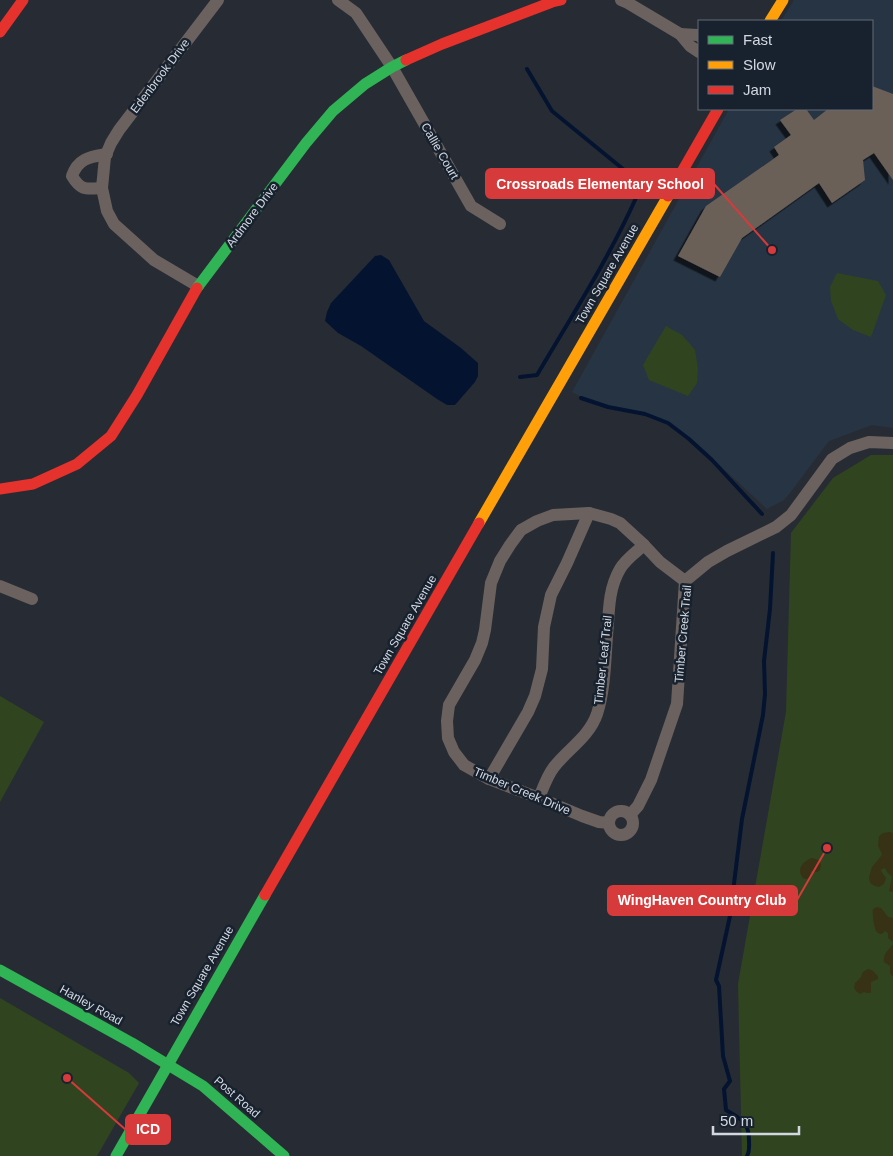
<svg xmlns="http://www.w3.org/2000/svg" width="893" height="1156" font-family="Arial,sans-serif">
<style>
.built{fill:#273444}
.green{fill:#30451f}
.sand{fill:#373116}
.water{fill:#041430}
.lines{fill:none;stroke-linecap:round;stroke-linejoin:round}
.stream{stroke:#041430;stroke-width:4}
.building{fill:#6b6059;filter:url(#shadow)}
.street{stroke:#6b625f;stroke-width:12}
.fast{stroke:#30b455;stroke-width:11}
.slow{stroke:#ff9f0a;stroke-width:11}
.jam{stroke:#e5322d;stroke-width:11}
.labels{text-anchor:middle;stroke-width:5;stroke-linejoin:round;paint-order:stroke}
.street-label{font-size:12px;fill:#d2d8e1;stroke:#18222e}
.leader{fill:none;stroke:#d63a3a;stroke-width:2}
.callout-dot{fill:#d63a3a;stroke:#18222e;stroke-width:2}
.callout{fill:#d63a3a;stroke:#d63a3a;stroke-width:2}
.callout-label{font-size:14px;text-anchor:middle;font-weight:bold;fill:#fff}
</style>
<defs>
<filter id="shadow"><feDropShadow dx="-4.5" dy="4.5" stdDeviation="0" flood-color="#0009"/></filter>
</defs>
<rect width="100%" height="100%" fill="#272c34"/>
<polygon class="built" points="794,0 893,0 893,428 872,425 829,441 793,489 784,500 767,509 713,459 669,422 646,413 608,406 582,397 572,392 729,109 872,109 872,21 781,21"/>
<g class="green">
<polygon points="837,273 878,281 886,295 871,337 853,330 838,319 831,301 830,287"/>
<polygon points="666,326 682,335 695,350 698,369 697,383 688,396 649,380 643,365"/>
<polygon points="871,455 893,455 893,1156 742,1156 738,984 786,712 791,533 833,478"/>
<polygon points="0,696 44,722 0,802"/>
<polygon points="0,998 129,1073 139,1083 97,1156 0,1156"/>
</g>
<g class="sand">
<polygon points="890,832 893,833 893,892 889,891 892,877 887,872 885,868 882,869 881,871 886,878 884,884 879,887 875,886 870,883 869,877 872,867 881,856 882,854 878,846 879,836 883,833"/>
<path d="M812,858l7,2 2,5 -1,5 -3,2 -6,-1 -1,7 -4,1 -3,-1c-7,-9 0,-17 9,-20z"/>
<path d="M877,907l4,1 7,9 5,1v24l-5,-4v-5l-3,-2 -3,3c-1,0 -3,0 -4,-1 -4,-2 -6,-20 -5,-24z"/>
<path d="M893,944v33l-3,-4v-7l-6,-4c-1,-9 4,-11 9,-18z"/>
<polygon points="868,969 872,970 878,976 878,979 871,982 871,993 867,993 864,992 860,994 856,991 854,988 855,983 861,977 863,972"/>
</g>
<polygon class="water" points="381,255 389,260 424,321 461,348 478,363 478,376 475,382 455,405 447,405 437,399 361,346 338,333 325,321 327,312 331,303 375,256"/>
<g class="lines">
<g class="stream">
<path d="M520,377l17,-2c34,-58 71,-115 99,-177l-13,-29 -71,-58 -25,-42"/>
<polyline points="581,398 608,407 645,414 668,423 689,439 712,460 762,514"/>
<path d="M747,1156c3,-5 2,-10 2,-16 0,-18 -8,-21 -23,-30l-2,-21 6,-8 -7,-25 -4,-70 -3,-6 14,-64 12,-97 21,-104 2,-21 -1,-33 6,-52 3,-56"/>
</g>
</g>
<polygon class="building" points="872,86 893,94 893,180 874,153 863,160 865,180 832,203 819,183 742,238 720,277 678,256 706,206 779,155 774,147 791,135 780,120 797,109 806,109 814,120 828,109 872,109"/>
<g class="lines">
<g class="street">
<polyline points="338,0 356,13 392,67 471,206 500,224"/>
<polyline points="621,0 628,3 680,34 690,46 699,52"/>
<polyline points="680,34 697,35 699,36"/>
<path d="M102,188c-16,1 -21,3 -30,-12 6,-18 18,-19 35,-22"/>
<polyline points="198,286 154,260 114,224 107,211 102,188 105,157 111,143 119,130 218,0"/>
<polyline points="0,586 32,599"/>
<polyline points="489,779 528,712 535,696 542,669 544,627 551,595 567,563 589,513"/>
<path d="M539,798c4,-10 8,-22 15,-31 14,-18 35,-30 43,-53 9,-28 8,-60 11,-90 1,-19 2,-38 12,-55 5,-9 16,-17 24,-24"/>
<circle cx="621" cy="823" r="12"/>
<polyline points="630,815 638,806 651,780 677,704 685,581 708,562 727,551 776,527 791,515 832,459 850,448 869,442 893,443"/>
<polyline points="609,823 599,822 582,816 539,798 489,779 464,765 454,752 448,738 447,721 449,705 475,660 482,643 485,630 491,583 500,561 510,545 521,530 537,521 553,515 589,513 611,519 620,523 644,545 660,562 685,581"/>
</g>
<g class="fast">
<polyline points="197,288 306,143 333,111 365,84 392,67 406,60"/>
<polyline points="0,970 132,1043 203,1086 284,1156"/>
<polyline points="116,1156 265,895"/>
</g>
<g class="slow">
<polyline points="770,21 783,0"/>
<polyline points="479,523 668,196"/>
</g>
<g class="jam">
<polyline points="0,32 23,0"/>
<polyline points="406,60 442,44 552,2 561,0"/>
<polyline points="668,196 718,109"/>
<polyline points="0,489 33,484 77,464 111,436 137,395 197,288"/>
<polyline points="265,895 479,523"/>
</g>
</g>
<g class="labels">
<g class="street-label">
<text transform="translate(160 76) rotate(-53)" y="4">Edenbrook Drive</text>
<text transform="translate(440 151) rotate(60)" y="4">Callie Court</text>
<text transform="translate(252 215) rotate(-53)" y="4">Ardmore Drive</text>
<text transform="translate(607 274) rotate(-60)" y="4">Town Square Avenue</text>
<text transform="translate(405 625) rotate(-60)" y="4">Town Square Avenue</text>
<text transform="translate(683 634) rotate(-85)" y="4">Timber Creek Trail</text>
<text transform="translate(603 660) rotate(-84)" y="4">Timber Leaf Trail</text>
<text transform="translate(522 791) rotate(23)" y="4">Timber Creek Drive</text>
<text transform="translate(202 976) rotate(-60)" y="4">Town Square Avenue</text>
<text transform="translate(91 1005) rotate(29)" y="4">Hanley Road</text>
<text transform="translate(237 1097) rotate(41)" y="4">Post Road</text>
</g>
</g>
<path class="leader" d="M772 250L714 184M827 848L797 900M67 1078L126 1130"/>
<g class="callout-dot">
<circle cx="772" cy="250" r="5"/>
<circle cx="827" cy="848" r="5"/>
<circle cx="67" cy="1078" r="5"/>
</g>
<g class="callout">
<rect x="486" y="169" width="228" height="29" rx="5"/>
<rect x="608" y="886" width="189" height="29" rx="5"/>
<rect x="126" y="1115" width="44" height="29" rx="5"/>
</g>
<g class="callout-label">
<text x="600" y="189">Crossroads Elementary School</text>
<text x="702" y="905">WingHaven Country Club</text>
<text x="148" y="1134">ICD</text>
</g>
<rect x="698" y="20" width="175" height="90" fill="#18222e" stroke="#626b76"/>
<rect x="708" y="36" width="25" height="8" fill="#30b455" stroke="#626b76"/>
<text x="743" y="45" font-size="15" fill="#d2d8e1">Fast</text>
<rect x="708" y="61" width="25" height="8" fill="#ff9f0a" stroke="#626b76"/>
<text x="743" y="70" font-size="15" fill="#d2d8e1">Slow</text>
<rect x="708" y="86" width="25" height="8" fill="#e5322d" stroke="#626b76"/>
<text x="743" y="95" font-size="15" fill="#d2d8e1">Jam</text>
<path d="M713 1126v8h86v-8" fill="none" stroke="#d2d8e1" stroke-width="2.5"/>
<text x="720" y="1126" font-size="15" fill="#d2d8e1" stroke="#18222e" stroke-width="4" paint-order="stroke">50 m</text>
</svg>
